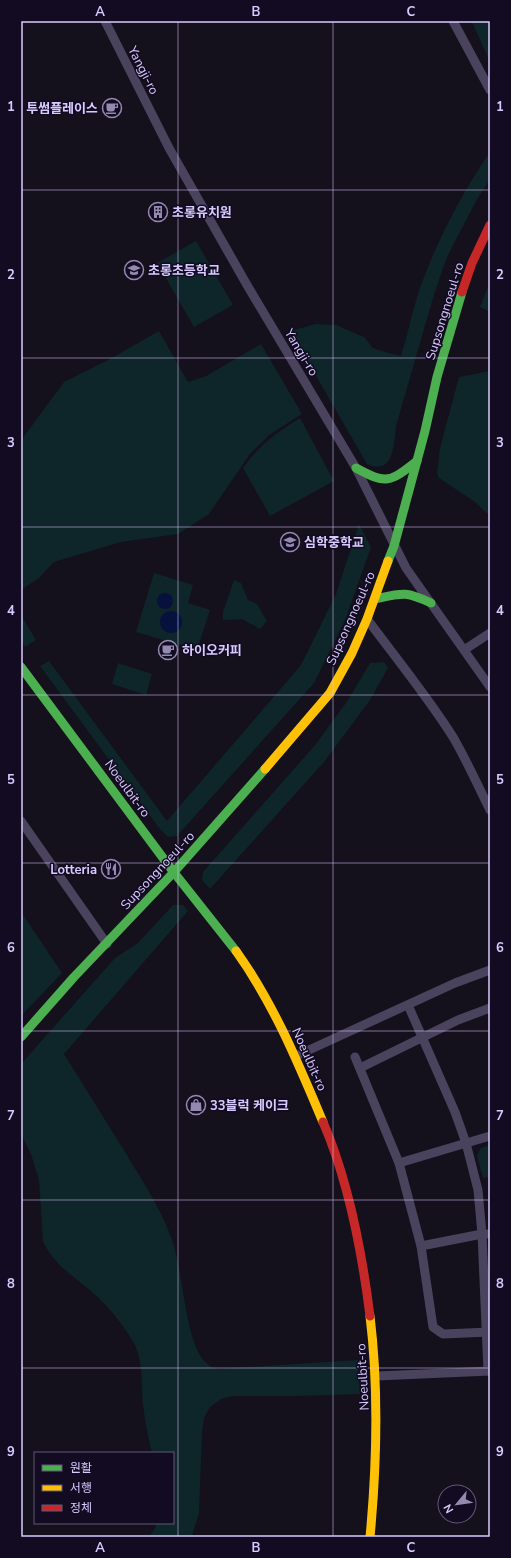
<svg xmlns="http://www.w3.org/2000/svg" width="511" height="1558" font-family="'Nunito Sans','Noto Sans KR',sans-serif">
<style>
.green{fill:#0e2529}
.water{fill:#06123d}
.lines{fill:none;stroke-linecap:round;stroke-linejoin:round}
.street{stroke:#49435d;stroke-width:9}
.fast{stroke:#4caf50;stroke-width:9}
.slow{stroke:#ffc107;stroke-width:9}
.jam{stroke:#c62828;stroke-width:9}
.grid{fill:none;stroke:#d8cbff;stroke-width:1;stroke-opacity:0.55}
.labels{text-anchor:middle;stroke-width:3;stroke-linejoin:round;paint-order:stroke}
.street-label{font-size:13px;fill:#d8cbff;stroke:#120b21}
.poi-label{font-size:13px;font-weight:bold;fill:#d8cbff;stroke:#120b21;text-anchor:start}
.neatline{fill:none;stroke:#d8cbff;stroke-width:1.5}
.grid-label{font-size:13px;text-anchor:middle;font-weight:bold;fill:#d8cbff}
</style>
<rect width="100%" height="100%" fill="#14101c"/>
<g class="green">
<polygon points="471,21 490,21 490,62 473,24"/>
<path d="M490,152v27l-14,22 -25,48 -6,13 -12,36 -37,128c-2,18 -2,50 -29,38l-77,-133 26,-7 20,1 28,12 9,11 12,4 16,4c7,-23 12,-48 20,-71 17,-46 41,-92 69,-133z"/>
<polygon points="196,241 233,305 194,327 157,263"/>
<polygon points="490,281 490,312 480,307"/>
<polygon points="159,331 188,382 206,376 261,344 302,414 269,435 250,454 209,514 178,534 121,542 54,562 39,578 21,590 21,443 25,435 64,382 108,360"/>
<polygon points="490,371 490,516 475,502 439,478 437,473 440,448 459,377"/>
<path d="M300,418l34,63 -64,35 -27,-48c17,-24 32,-34 57,-50z"/>
<polygon points="359,524 371,547 346,618 314,683 177,836 168,837 160,829 40,666 49,661 167,821 301,665 336,594"/>
<polygon points="154,573 193,585 188,603 210,610 197,650 136,632"/>
<polygon points="234,580 241,583 248,600 257,604 267,621 260,629 242,619 223,620 223,612"/>
<polygon points="21,615 36,640 25,647 21,640"/>
<polygon points="384,662 388,668 370,700 324,762 210,889 202,880 203,872 316,744 348,700 370,663"/>
<polygon points="118,663 152,674 146,695 112,684"/>
<path d="M173,905h10l5,6 -124,143c21,34 42,67 63,101 17,29 37,58 47,91 9,33 10,70 22,101 4,10 11,20 22,22l140,-9 2,34 -62,2h-66l-11,3 -11,8 -6,11 -2,14 -3,81 -7,23 -1,1h-43l6,-7 3,-7h16v-70h-21c-4,-16 -7,-32 -9,-48 -2,-22 1,-46 -11,-65 -12,-20 -28,-39 -46,-53 -17,-14 -34,-25 -43,-46l-4,-61 -8,-26 -10,-20v-70l94,-106 23,-15z"/>
<polygon points="21,912 62,973 21,1016"/>
<polygon points="490,1145 490,1177 483,1178 477,1156 481,1148"/>
</g>
<g class="water">
<circle cx="165" cy="601" r="8"/>
<circle cx="171" cy="622" r="11"/>
</g>
<g class="lines">
<g class="street">
<polyline points="105,21 169,148 247,285 356,468 406,568 490,687"/>
<polyline points="453,21 490,90"/>
<path d="M367,619c29,39 60,77 86,118 14,24 25,49 37,73"/>
<polyline points="464,650 490,633"/>
<polyline points="21,821 107,944"/>
<polyline points="408,1005 455,1112 466,1143 478,1190 482,1234 488,1371"/>
<polyline points="296,1056 455,983 490,970"/>
<polyline points="355,1057 399,1163 421,1246 433,1327 443,1334 490,1332"/>
<polyline points="360,1068 458,1020 490,1008"/>
<polyline points="399,1163 490,1136"/>
<polyline points="421,1246 482,1234 490,1234"/>
<polyline points="377,1376 490,1371"/>
</g>
<g class="fast">
<path d="M356,468c31,17 34,14 61,-7"/>
<polyline points="388,561 394,546 425,431 437,377 462,292"/>
<path d="M375,599c28,-6 30,-8 56,4"/>
<polyline points="21,667 172,870 236,951"/>
<polyline points="21,1037 74,977 174,872 265,769"/>
</g>
<g class="slow">
<polyline points="265,769 330,693 352,653 367,619 388,561"/>
<path d="M236,951c38,53 62,112 87,171"/>
<path d="M370,1316c9,74 7,147 0,221"/>
</g>
<g class="jam">
<polyline points="462,292 472,263 490,225"/>
<path d="M323,1122c26,60 39,130 47,194"/>
</g>
</g>
<path class="grid" d="M178,21v1516M333,21v1516M21,190h469M21,358h469M21,527h469M21,695h469M21,863h469M21,1031h469M21,1200h469M21,1368h469"/>
<defs>
<symbol id="cafe-ring" viewBox="-11 -11 22 22"><circle r="9.5" fill="#120b21" stroke="#938ab0" stroke-width="1.5"/><path d="M-5.5-4.5H6V0H3Q3 3.5 0 3.5H-2.5Q-5.5 3.5-5.5 0ZM3-3.2v2h1.7v-2ZM-6 4.5H4V6H-6Z" fill="#938ab0"/></symbol>
<symbol id="building-ring" viewBox="-11 -11 22 22"><circle r="9.5" fill="#120b21" stroke="#938ab0" stroke-width="1.5"/><path d="M-4-6H4V6H1V3H-1V6H-4ZM-2.5-4.3h1.7v1.8h-1.7ZM.8-4.3h1.7v1.8H.8ZM-2.5-1h1.7V.8h-1.7ZM.8-1h1.7V.8H.8Z" fill="#938ab0"/></symbol>
<symbol id="school-ring" viewBox="-11 -11 22 22"><circle r="9.5" fill="#120b21" stroke="#938ab0" stroke-width="1.5"/><path d="M0-5L7-2L0 1L-7-2ZM-4 1L0 2.5L4 1V4Q0 6-4 4Z" fill="#938ab0"/></symbol>
<symbol id="restaurant-ring" viewBox="-11 -11 22 22"><circle r="9.5" fill="#120b21" stroke="#938ab0" stroke-width="1.5"/><path d="M-5-6h1v4h1v-4h1v4h1v-4h1v5L-1.5 .5V6h-2V.5L-5-1ZM5-6V6H3V1.5H1.5Q1.5-4 5-6Z" fill="#938ab0"/></symbol>
<symbol id="shop-ring" viewBox="-11 -11 22 22"><circle r="9.5" fill="#120b21" stroke="#938ab0" stroke-width="1.5"/><path d="M-5-2.5h2.3a2.7 3.5 0 0 1 5.4 0H5L5.5 6h-11ZM-1.5-2.5h3a1.5 2.3 0 0 0-3 0Z" fill="#938ab0"/></symbol>
</defs>
<g fill-rule="evenodd">
<use href="#cafe-ring" x="101" y="97" width="22" height="22"/>
<use href="#building-ring" x="147" y="201" width="22" height="22"/>
<use href="#school-ring" x="123" y="259" width="22" height="22"/>
<use href="#school-ring" x="279" y="531" width="22" height="22"/>
<use href="#cafe-ring" x="157" y="639" width="22" height="22"/>
<use href="#restaurant-ring" x="100" y="858" width="22" height="22"/>
<use href="#shop-ring" x="185" y="1094" width="22" height="22"/>
</g>
<g class="labels">
<g class="street-label">
<text transform="translate(144 70) rotate(63)" y="5">Yangji-ro</text>
<text transform="translate(444 311) rotate(-73)" y="5">Supsongnoeul-ro</text>
<text transform="translate(302 352) rotate(59)" y="5">Yangji-ro</text>
<text transform="translate(350 618) rotate(-66)" y="5">Supsongnoeul-ro</text>
<text transform="translate(128 788) rotate(54)" y="5">Noeulbit-ro</text>
<text transform="translate(157 870) rotate(-47)" y="5">Supsongnoeul-ro</text>
<text transform="translate(310 1059) rotate(66)" y="5">Noeulbit-ro</text>
<text transform="translate(362 1377) rotate(-93)" y="5">Noeulbit-ro</text>
</g>
<g class="poi-label">
<text x="98" y="113" text-anchor="end">투썸플레이스</text>
<text x="172" y="217">초롱유치원</text>
<text x="148" y="275">초롱초등학교</text>
<text x="304" y="547">심학중학교</text>
<text x="182" y="655">하이오커피</text>
<text x="97" y="874" text-anchor="end">Lotteria</text>
<text x="210" y="1110">33블럭 케이크</text>
</g>
</g>
<rect width="511" height="1558" fill="none" stroke="#120b21" stroke-width="44"/>
<rect x="34" y="1452" width="140" height="72" fill="#120b21" stroke="#61587a"/>
<rect x="42" y="1465" width="20" height="6" fill="#4caf50" stroke="#61587a"/>
<text x="70" y="1472" font-size="12" fill="#d8cbff">원활</text>
<rect x="42" y="1485" width="20" height="6" fill="#ffc107" stroke="#61587a"/>
<text x="70" y="1492" font-size="12" fill="#d8cbff">서행</text>
<rect x="42" y="1505" width="20" height="6" fill="#c62828" stroke="#61587a"/>
<text x="70" y="1512" font-size="12" fill="#d8cbff">정체</text>
<g transform="translate(457 1504) rotate(241)"><circle r="19" fill="#120b21" stroke="#61587a"/>
<path d="M0-3L7 15L0 10L-7 15Z" fill="#938ab0"/>
<text y="-6" font-size="11" font-weight="bold" text-anchor="middle" fill="#d8cbff">N</text>
</g>
<rect x="22" y="22" width="467" height="1514" class="neatline"/>
<g class="grid-label">
<text x="100" y="16">A</text>
<text x="256" y="16">B</text>
<text x="411" y="16">C</text>
<text x="11" y="111">1</text>
<text x="500" y="111">1</text>
<text x="11" y="279">2</text>
<text x="500" y="279">2</text>
<text x="11" y="447">3</text>
<text x="500" y="447">3</text>
<text x="11" y="615">4</text>
<text x="500" y="615">4</text>
<text x="11" y="784">5</text>
<text x="500" y="784">5</text>
<text x="11" y="952">6</text>
<text x="500" y="952">6</text>
<text x="11" y="1120">7</text>
<text x="500" y="1120">7</text>
<text x="11" y="1288">8</text>
<text x="500" y="1288">8</text>
<text x="11" y="1456">9</text>
<text x="500" y="1456">9</text>
<text x="100" y="1552">A</text>
<text x="256" y="1552">B</text>
<text x="411" y="1552">C</text>
</g>
</svg>
